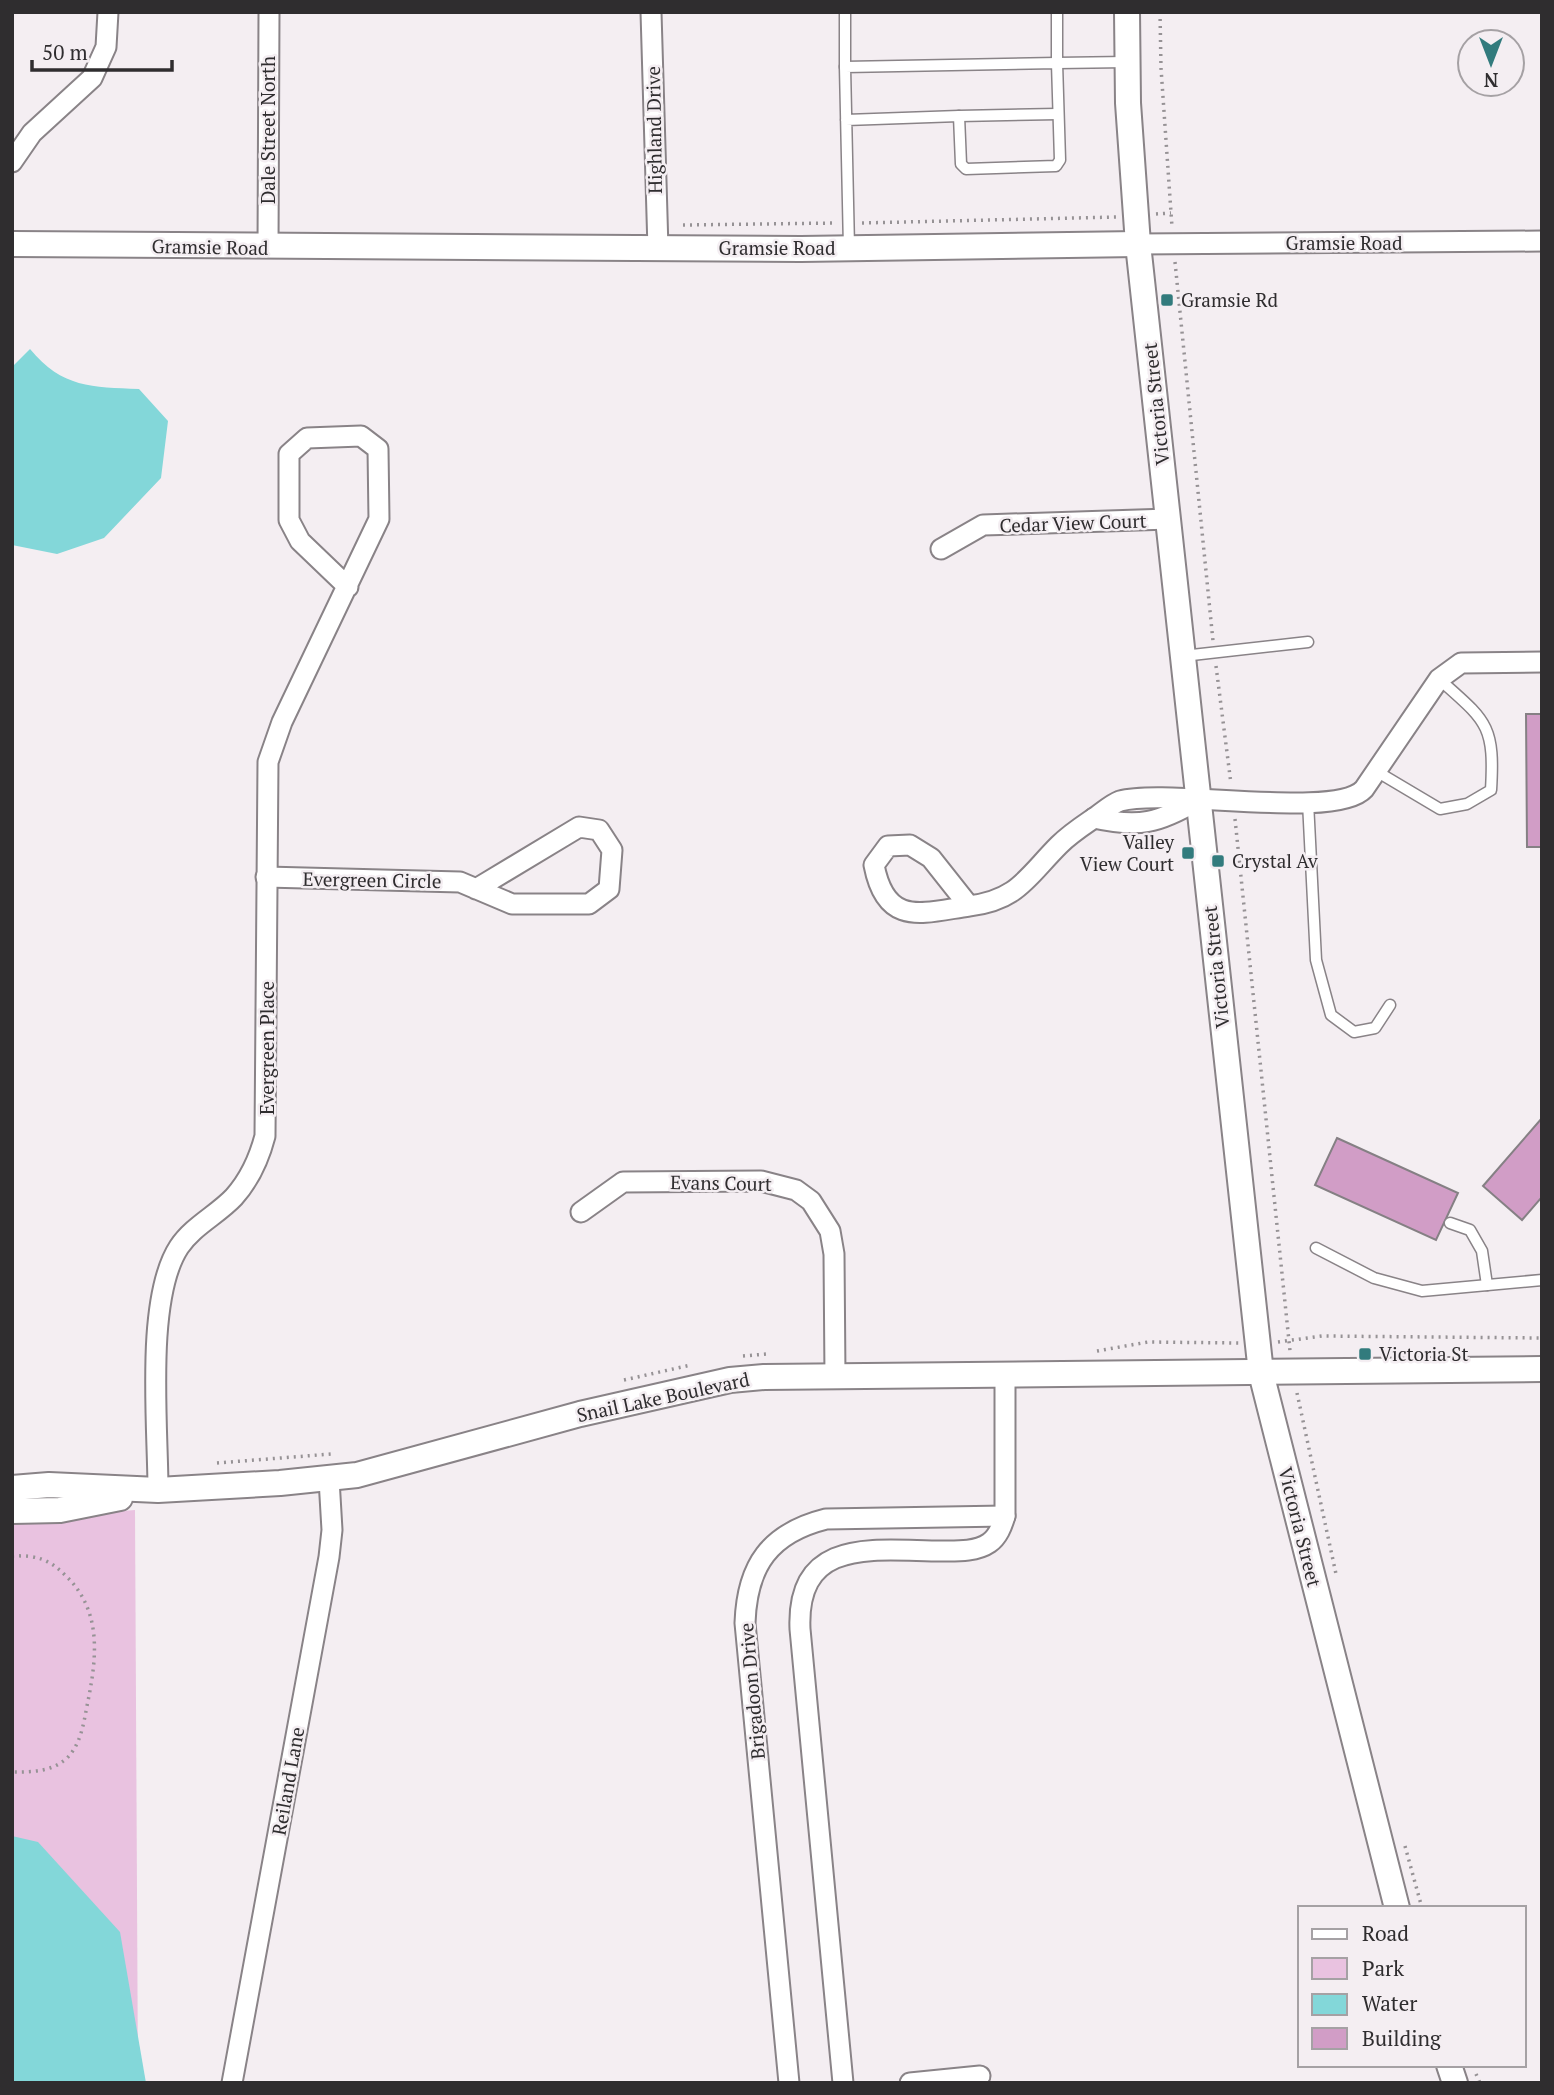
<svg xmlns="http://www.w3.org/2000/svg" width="1554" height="2095" font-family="'PT Serif',serif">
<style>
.green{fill:#e9c2e0}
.water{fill:#83d7d9}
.building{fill:#d19dc6;stroke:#858084;stroke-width:2}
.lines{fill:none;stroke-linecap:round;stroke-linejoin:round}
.service-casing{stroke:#898387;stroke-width:13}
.minor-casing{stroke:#898387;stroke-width:23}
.tertiary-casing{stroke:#898387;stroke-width:28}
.path{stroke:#969295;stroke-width:3.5;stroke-dasharray:2 5;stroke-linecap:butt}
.service{stroke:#fff;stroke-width:10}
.minor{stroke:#fff;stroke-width:19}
.tertiary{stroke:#fff;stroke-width:24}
.poi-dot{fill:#327b7d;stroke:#f4eef2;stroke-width:2.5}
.labels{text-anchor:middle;stroke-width:5;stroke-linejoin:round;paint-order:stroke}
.street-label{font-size:19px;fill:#2f2d2f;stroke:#f4eef2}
.poi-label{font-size:19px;fill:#2f2d2f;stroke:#f4eef2;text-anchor:start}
</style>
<rect width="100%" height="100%" fill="#f4eef2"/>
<polygon class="green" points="135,1510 138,2083 12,2083 12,1520"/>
<g class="water">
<path d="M30,349c32,39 62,38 109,40l29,32 -7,57 -57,60 -47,16 -45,-9v-178z"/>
<polygon points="12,1836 38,1842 120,1932 146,2083 12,2083"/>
</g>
<g class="building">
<polygon points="1526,714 1542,714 1542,847 1527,847"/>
<polygon points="1542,1118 1542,1197 1522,1220 1483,1186"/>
<polygon points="1337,1138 1458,1193 1436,1240 1315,1185"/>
</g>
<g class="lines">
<defs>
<g id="service">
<polyline points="845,12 845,67"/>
<polyline points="1057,12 1057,63 1127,62"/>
<polyline points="959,116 1058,114"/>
<polyline points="846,120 959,116 961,164 966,169 1056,166 1060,160 1057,63 845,67 849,248"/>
<polyline points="1183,656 1308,642"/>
<path d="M1376,771l64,38 27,-5 24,-14c4,-66 -5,-69 -52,-111"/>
<polyline points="1308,802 1316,960 1331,1015 1354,1032 1375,1028 1390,1005"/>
<polyline points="1450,1223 1470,1230 1482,1251 1487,1285"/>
<polyline points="1316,1248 1374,1278 1422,1291 1542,1280"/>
</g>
<g id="minor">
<polyline points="651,12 658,249"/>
<polyline points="12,162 32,133 92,78 106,47 108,12"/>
<polyline points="1138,244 1542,241"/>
<polyline points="268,247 269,12"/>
<polyline points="941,549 983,525 1169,519"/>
<path d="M1094,818c45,10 65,5 104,-18"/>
<polyline points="266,877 460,882 512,904 589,904 609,889 612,850 599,830 579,827 476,889"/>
<path d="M969,906c-48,7 -83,21 -95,-41l14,-19 22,-1 21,13 38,48c49,-6 58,-29 90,-61 12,-12 25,-20 38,-29 7,-5 15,-12 23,-15 47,-13 216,19 244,-12l75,-110 22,-16 81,-1"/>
<polyline points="581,1212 623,1182 761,1181 796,1190 811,1201 830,1231 834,1254 835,1376"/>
<path d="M158,1490c0,-64 -13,-191 21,-243 14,-21 38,-32 55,-50 16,-18 25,-38 31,-61l3,-374 14,-40 97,-203 -1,-70 -17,-13 -54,2 -18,16v66l11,21 48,46"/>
<polyline points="232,2083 329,1557 332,1530 329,1479"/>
<path d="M789,2083l-44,-460c2,-58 25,-90 81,-104l179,-3"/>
<path d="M843,2083l-43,-454c-4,-94 77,-78 142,-78 14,0 34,1 47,-8 9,-6 13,-17 16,-27v-140"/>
<polyline points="910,2083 980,2076"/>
</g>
<g id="tertiary">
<polyline points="1127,12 1128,103 1138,244 1261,1373 1397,1908"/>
<polyline points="12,244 801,249 1138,244"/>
<polyline points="12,1488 49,1485 158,1490 280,1483 357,1475 580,1414 730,1380 764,1377 1542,1369"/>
<polyline points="12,1511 60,1510 120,1498"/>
<polyline points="1449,2065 1455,2083"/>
</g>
</defs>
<use href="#service" class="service-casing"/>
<use href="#minor" class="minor-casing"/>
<use href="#tertiary" class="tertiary-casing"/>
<g class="path">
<polyline points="1160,12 1161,68 1172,227"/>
<polyline points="1156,214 1171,213"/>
<polyline points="862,223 1117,217"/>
<polyline points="683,225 837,223"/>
<polyline points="1175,262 1213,641"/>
<polyline points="1216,666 1231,784"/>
<polyline points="1235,819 1290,1351"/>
<polyline points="1278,1342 1322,1336 1542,1338"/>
<polyline points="1097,1351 1148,1342 1239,1343"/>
<polyline points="743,1356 767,1354"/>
<polyline points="624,1380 691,1365"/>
<polyline points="1297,1393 1336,1574"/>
<polyline points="217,1463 331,1454"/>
<path d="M12,1556c24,-1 37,3 53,19 37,35 32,81 23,126 -4,19 -6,41 -20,56 -15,15 -36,15 -56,15"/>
<polyline points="1405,1846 1422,1908"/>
<polyline points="1476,2074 1480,2083"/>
</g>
<use href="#service" class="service"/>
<use href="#minor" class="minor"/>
<use href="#tertiary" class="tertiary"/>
</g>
<g class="poi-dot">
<rect x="1160" y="293" width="14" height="14" rx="3.5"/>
<rect x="1181" y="846" width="14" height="14" rx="3.5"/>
<rect x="1211" y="854" width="14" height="14" rx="3.5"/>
<rect x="1358" y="1347" width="14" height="14" rx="3.5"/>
</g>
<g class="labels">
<g class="street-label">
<text transform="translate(268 130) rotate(-90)" y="7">Dale Street North</text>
<text transform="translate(654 130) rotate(-91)" y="7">Highland Drive</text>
<text x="1344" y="250">Gramsie Road</text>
<text transform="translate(210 247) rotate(1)" y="7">Gramsie Road</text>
<text x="777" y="255">Gramsie Road</text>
<text transform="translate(1156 404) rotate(-96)" y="7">Victoria Street</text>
<text transform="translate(1073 523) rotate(-2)" y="7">Cedar View Court</text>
<text transform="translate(372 880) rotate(1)" y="7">Evergreen Circle</text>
<text transform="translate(1216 967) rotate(-96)" y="7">Victoria Street</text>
<text transform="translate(267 1048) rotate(-90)" y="7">Evergreen Place</text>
<text transform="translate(721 1183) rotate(1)" y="7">Evans Court</text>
<text transform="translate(663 1397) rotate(-12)" y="7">Snail Lake Boulevard</text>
<text transform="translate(1300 1527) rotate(76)" y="7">Victoria Street</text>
<text transform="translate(752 1691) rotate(-95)" y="7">Brigadoon Drive</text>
<text transform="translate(288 1781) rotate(-80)" y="7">Reiland Lane</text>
</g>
<g class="poi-label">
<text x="1181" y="307">Gramsie Rd</text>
<text x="1174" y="849" text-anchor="end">Valley<tspan x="1174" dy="22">View Court</tspan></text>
<text x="1232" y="868">Crystal Av</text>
<text x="1379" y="1361">Victoria St</text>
</g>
</g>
<rect width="1554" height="2095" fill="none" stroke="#2f2d2f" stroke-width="28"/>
<rect x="1298" y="1906" width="228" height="161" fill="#f4eef2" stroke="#a5a1a4" stroke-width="2"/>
<rect x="1312" y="1929" width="35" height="10" fill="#ffffff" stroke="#a5a1a4" stroke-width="2"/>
<text x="1362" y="1941" font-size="21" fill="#2f2d2f">Road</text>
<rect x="1312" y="1958" width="35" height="21" fill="#e9c2e0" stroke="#a5a1a4" stroke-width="2"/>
<text x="1362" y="1976" font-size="21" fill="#2f2d2f">Park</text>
<rect x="1312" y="1994" width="35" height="21" fill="#83d7d9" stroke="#a5a1a4" stroke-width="2"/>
<text x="1362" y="2011" font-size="21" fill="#2f2d2f">Water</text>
<rect x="1312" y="2028" width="35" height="21" fill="#d19dc6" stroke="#a5a1a4" stroke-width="2"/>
<text x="1362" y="2046" font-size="21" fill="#2f2d2f">Building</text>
<g transform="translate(1491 63) rotate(180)"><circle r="33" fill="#f4eef2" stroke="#a5a1a4" stroke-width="2"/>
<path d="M0-5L12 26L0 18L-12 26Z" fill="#327b7d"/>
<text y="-10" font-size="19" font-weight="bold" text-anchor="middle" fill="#2f2d2f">N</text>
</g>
<path d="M32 60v10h140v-10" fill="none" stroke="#2f2d2f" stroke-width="3.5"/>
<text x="42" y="60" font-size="21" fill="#2f2d2f" stroke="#f4eef2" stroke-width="5" paint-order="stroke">50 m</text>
</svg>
